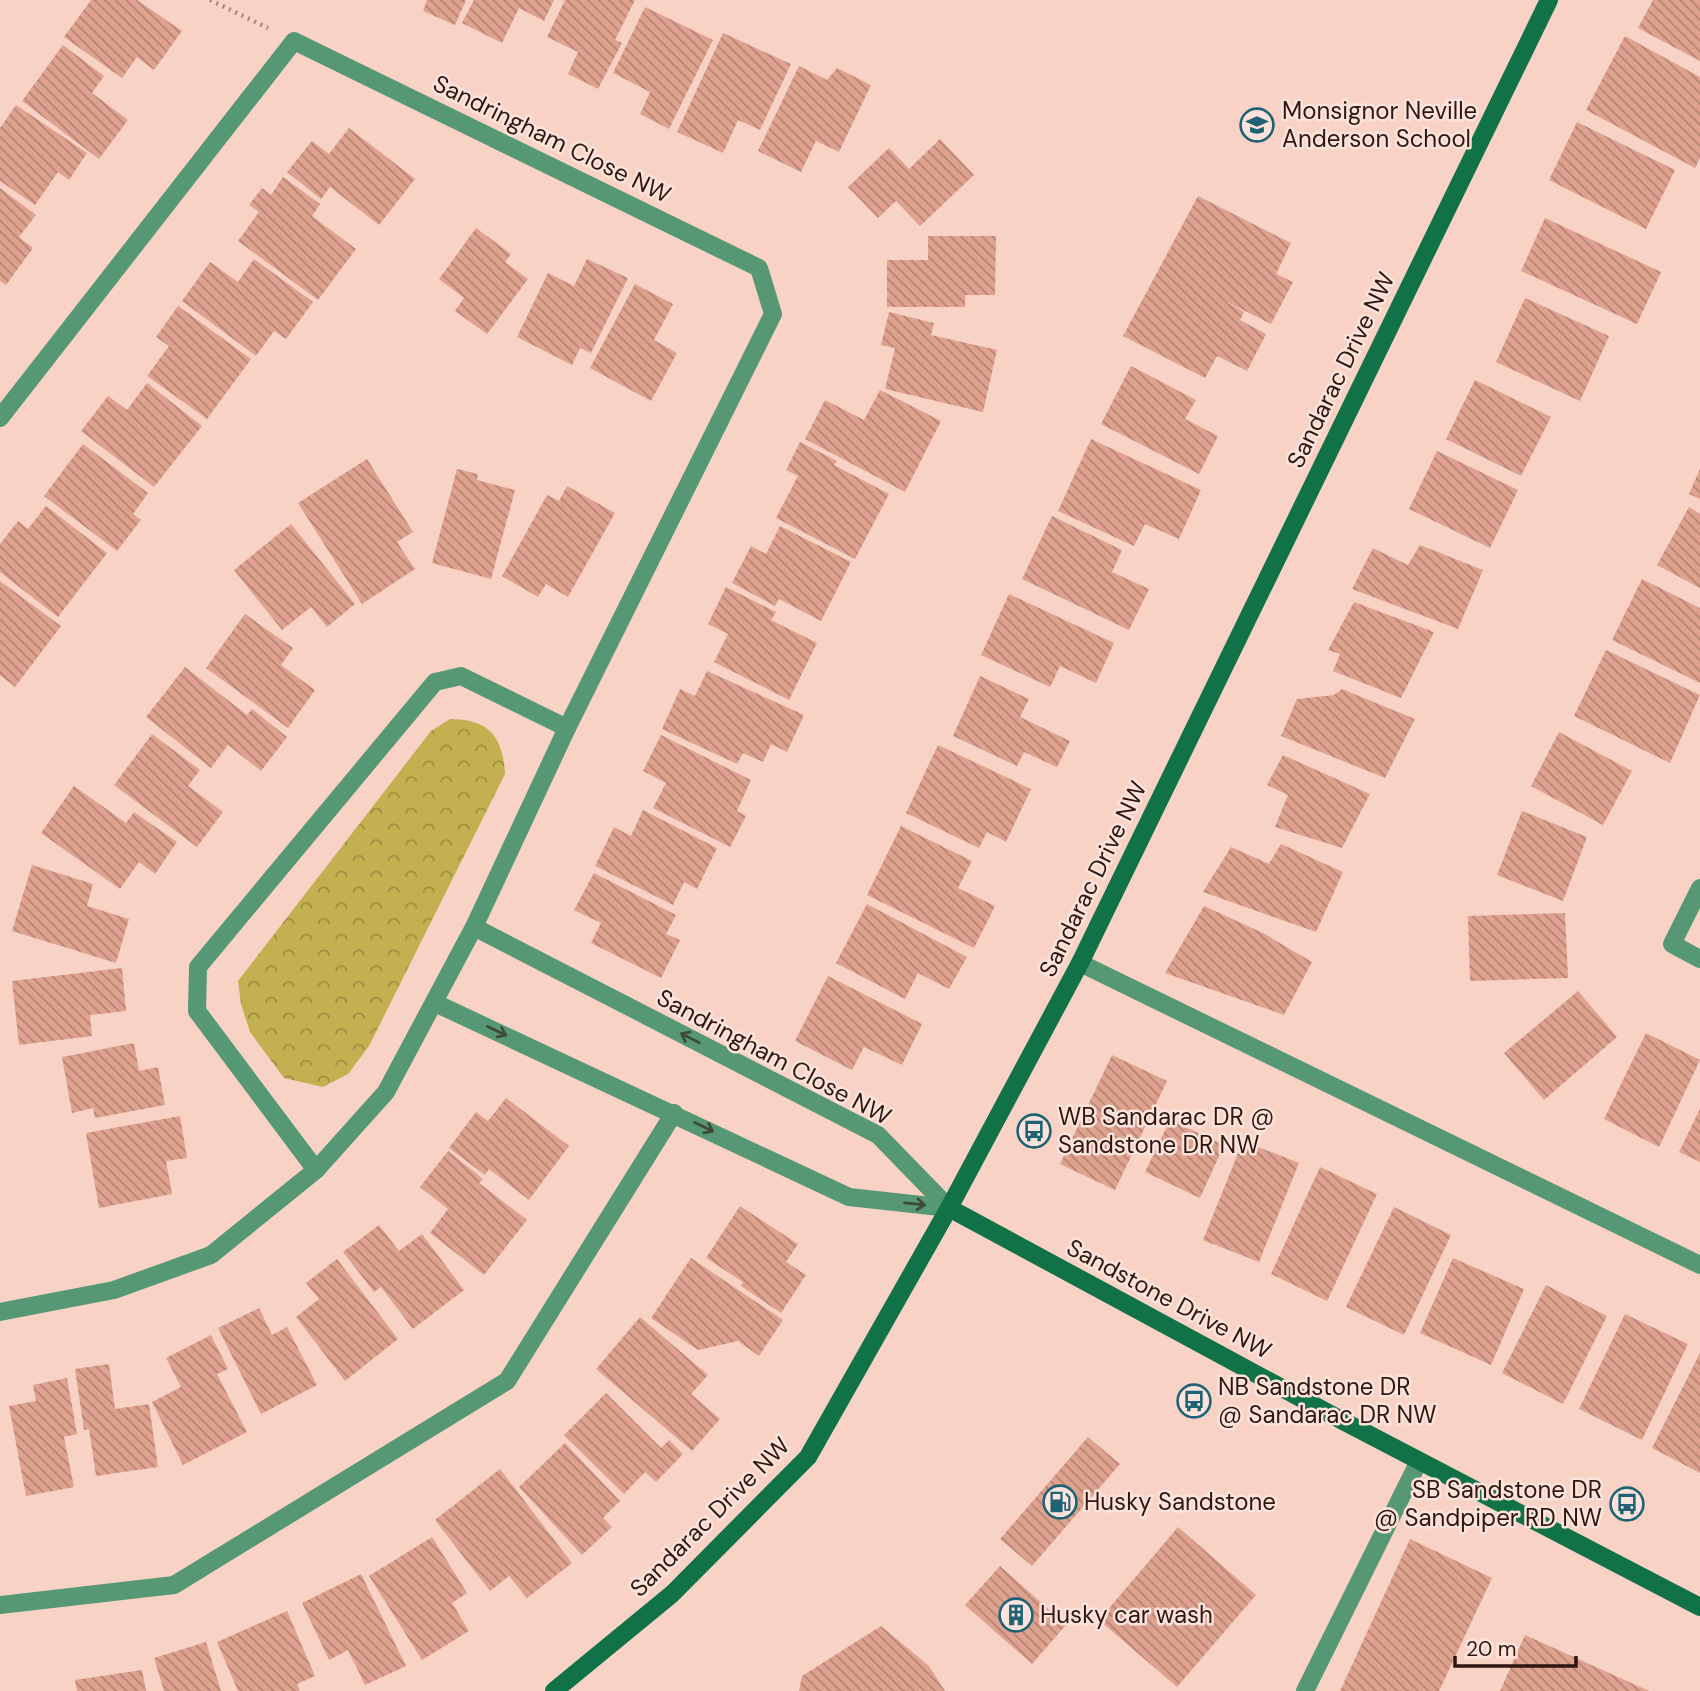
<svg xmlns="http://www.w3.org/2000/svg" width="1700" height="1691" font-family="'DM Sans',sans-serif">
<style>
.forest{fill:url(#forest-crowns)}
.building{fill:url(#building-back-hatch)}
.lines{fill:none;stroke-linecap:round;stroke-linejoin:round}
.path{stroke:#a6857b;stroke-width:4.5;stroke-dasharray:2 5;stroke-linecap:butt}
.lane{stroke:#559873;stroke-width:18}
.street{stroke:#559873;stroke-width:18}
.secondary{stroke:#117248;stroke-width:18}
.oneway{stroke:#3e4b38}
.labels{text-anchor:middle;stroke-width:5;stroke-linejoin:round;paint-order:stroke}
.poi-label{font-size:24px;fill:#2e1710;stroke:#fde3db;text-anchor:start}
.street-label{font-size:24px;fill:#2e1710;stroke:#fde3db}
</style>
<defs>
<pattern id="forest-crowns" width="20" height="18" patternUnits="userSpaceOnUse" patternTransform="scale(1.75)"><rect width="20" height="18" fill="#c3b050"/><path d="M2 6a3 3 0 1 1 6 0M12 15a3 3 0 1 1 6 0" fill="none" stroke="#9f8e41"/></pattern>
<pattern id="building-back-hatch" width="6" height="6" patternUnits="userSpaceOnUse" patternTransform="scale(1.75)"><rect width="6" height="6" fill="#dfa28f"/><path d="M-1 5l2 2M0 0l6 6M5-1l2 2" fill="none" stroke="#b58373"/></pattern>
</defs>
<rect width="100%" height="100%" fill="#f9d2c6"/>
<path class="forest" d="M450,719c38,0 53,17 55,55l-136,272 -21,28 -25,13 -39,-9 -34,-46 -9,-28 -3,-23 193,-250z"/>
<g class="building">
<polygon points="91,0 137,0 182,31 154,70 137,57 122,78 64,37"/>
<polygon points="427,0 466,0 455,25 423,11"/>
<polygon points="474,0 554,0 544,21 519,8 502,43 462,23"/>
<polygon points="565,0 635,0 615,40 622,43 598,89 568,74 578,52 547,37"/>
<polygon points="1653,0 1700,0 1700,61 1638,28"/>
<polygon points="645,7 713,40 669,129 640,114 650,92 613,73"/>
<polygon points="723,33 791,64 760,130 738,120 723,153 677,132"/>
<polygon points="1625,36 1700,77 1700,158 1695,168 1586,110"/>
<polygon points="63,45 104,76 92,93 128,120 99,159 22,101"/>
<polygon points="799,66 827,80 837,68 871,85 839,152 816,141 801,172 758,151"/>
<polygon points="16,105 87,153 69,180 58,172 35,205 0,181 0,128"/>
<polygon points="1577,122 1675,170 1646,229 1549,180"/>
<polygon points="349,128 415,179 379,225 330,187 321,199 287,172 312,141 329,154"/>
<polygon points="940,139 974,175 920,226 896,201 878,218 848,187 889,148 909,169"/>
<polygon points="283,177 320,204 312,216 356,249 318,300 238,241 259,212 249,205 262,188 271,195"/>
<polygon points="0,188 36,215 19,237 33,248 6,285 0,281"/>
<polygon points="1198,196 1291,243 1276,274 1293,282 1271,324 1221,299 1244,312 1240,320 1266,334 1247,371 1217,356 1205,378 1123,336"/>
<polygon points="1545,218 1661,272 1637,324 1521,271"/>
<polygon points="476,228 511,254 505,262 528,279 487,334 455,311 464,298 439,279"/>
<polygon points="928,236 996,236 995,295 965,295 965,307 887,307 887,260 928,260"/>
<polygon points="254,259 313,302 286,339 274,331 256,356 182,301 210,262 238,282"/>
<polygon points="587,259 628,278 591,353 580,348 572,365 517,337 548,273 574,286"/>
<polygon points="635,284 673,304 654,340 677,353 651,401 590,368"/>
<polygon points="1525,298 1609,336 1580,401 1496,362"/>
<polygon points="178,306 251,359 207,419 147,376 169,346 156,337"/>
<polygon points="889,312 934,323 931,335 997,350 983,412 885,389 895,348 881,345"/>
<polygon points="1131,366 1196,400 1185,419 1218,436 1199,474 1101,424"/>
<polygon points="1475,380 1551,417 1521,476 1446,439"/>
<polygon points="147,383 202,426 154,487 81,431 108,396 127,410"/>
<polygon points="880,390 941,421 905,492 805,439 825,400 864,420"/>
<polygon points="1091,439 1201,490 1179,539 1145,524 1134,546 1058,511"/>
<polygon points="800,442 837,461 834,465 889,494 855,559 776,518 798,476 786,470"/>
<polygon points="83,444 148,493 133,514 141,520 117,551 44,496"/>
<polygon points="1437,451 1518,490 1490,548 1409,509"/>
<polygon points="367,459 413,532 397,542 415,569 362,604 298,503"/>
<polygon points="457,469 478,474 477,480 515,490 491,579 432,563"/>
<polygon points="1700,469 1700,499 1689,494"/>
<polygon points="567,486 615,513 568,597 546,584 538,597 502,576 547,495 559,501"/>
<polygon points="46,506 107,553 58,617 0,572 0,544 18,521 28,529"/>
<polygon points="1689,507 1700,514 1700,588 1657,565"/>
<polygon points="1052,516 1122,550 1112,572 1149,589 1129,630 1022,579"/>
<polygon points="291,524 355,604 327,627 311,607 282,630 234,570"/>
<polygon points="780,526 851,562 821,621 779,599 775,606 732,583 751,546 766,554"/>
<polygon points="1420,545 1483,570 1458,629 1352,589 1373,548 1408,565"/>
<polygon points="1642,579 1700,608 1700,683 1612,640"/>
<polygon points="0,581 61,626 15,687 0,675"/>
<polygon points="726,587 776,612 771,620 817,643 789,700 714,662 728,634 708,624"/>
<polygon points="1009,594 1114,643 1096,683 1060,666 1050,687 981,655"/>
<polygon points="1354,602 1434,632 1401,698 1333,671 1340,654 1328,650"/>
<polygon points="245,614 293,648 281,665 315,690 288,728 206,668"/>
<polygon points="1606,650 1700,695 1670,763 1574,716"/>
<polygon points="185,667 247,715 252,709 287,737 261,771 228,745 211,768 146,717"/>
<polygon points="707,671 804,715 787,752 771,744 763,762 743,753 737,764 662,729 680,689 695,696"/>
<polygon points="980,676 1029,699 1020,717 1070,741 1057,767 1024,752 1017,766 953,736"/>
<polygon points="1342,689 1415,719 1385,778 1281,736 1297,699 1334,695"/>
<polygon points="1559,732 1632,771 1603,825 1531,786"/>
<polygon points="152,734 200,770 188,786 223,812 197,847 114,785"/>
<polygon points="661,735 751,780 737,811 746,816 730,847 653,808 666,783 643,771"/>
<polygon points="938,745 1031,789 1006,842 987,832 979,848 906,813"/>
<polygon points="1283,755 1370,794 1342,848 1275,827 1288,795 1267,785"/>
<polygon points="74,786 126,823 134,812 177,842 155,874 139,862 120,889 41,833"/>
<polygon points="643,810 717,848 697,889 684,882 673,905 595,866 614,827 631,836"/>
<polygon points="1522,811 1587,837 1563,901 1497,875"/>
<polygon points="901,826 972,861 958,888 995,906 974,948 867,895"/>
<polygon points="1281,844 1343,872 1316,932 1203,892 1231,847 1269,864"/>
<polygon points="32,865 93,884 87,906 129,919 116,963 12,931"/>
<polygon points="594,873 676,915 666,934 680,940 661,978 591,943 601,923 574,910"/>
<polygon points="867,904 967,957 949,989 918,973 905,999 836,963"/>
<polygon points="1204,906 1263,933 1312,962 1284,1015 1165,973"/>
<polygon points="1565,913 1568,978 1470,981 1468,916"/>
<polygon points="122,968 126,1011 90,1015 92,1036 19,1045 12,981"/>
<polygon points="828,976 922,1024 902,1065 864,1047 852,1070 795,1041"/>
<polygon points="1578,991 1617,1037 1544,1100 1504,1053"/>
<polygon points="1646,1033 1700,1060 1659,1147 1604,1119"/>
<polygon points="134,1043 139,1071 158,1067 165,1105 95,1118 93,1108 72,1113 62,1057"/>
<polygon points="1112,1055 1167,1081 1115,1190 1060,1164"/>
<polygon points="506,1098 569,1146 529,1200 489,1169 485,1175 449,1148 476,1112 488,1121"/>
<polygon points="1700,1109 1700,1162 1679,1152"/>
<polygon points="180,1116 187,1158 166,1161 172,1194 99,1208 86,1133"/>
<polygon points="1170,1120 1224,1145 1200,1198 1145,1172"/>
<polygon points="1243,1141 1299,1163 1259,1262 1203,1240"/>
<polygon points="448,1151 483,1179 479,1183 527,1220 484,1275 430,1233 448,1209 420,1187"/>
<polygon points="1320,1167 1377,1194 1327,1301 1271,1274"/>
<polygon points="740,1206 798,1244 786,1262 806,1275 781,1313 741,1286 743,1282 706,1258"/>
<polygon points="1394,1207 1451,1235 1404,1335 1346,1307"/>
<polygon points="379,1225 399,1251 422,1234 464,1290 413,1329 381,1287 374,1292 343,1252"/>
<polygon points="691,1258 783,1320 759,1356 738,1341 698,1350 651,1318"/>
<polygon points="1453,1258 1524,1289 1491,1365 1420,1333"/>
<polygon points="337,1259 398,1339 345,1381 296,1317 319,1299 306,1283"/>
<polygon points="1546,1285 1607,1316 1563,1404 1502,1373"/>
<polygon points="259,1308 272,1335 287,1327 317,1385 261,1414 218,1328"/>
<polygon points="1625,1314 1688,1344 1642,1440 1579,1409"/>
<polygon points="640,1317 708,1375 691,1394 720,1419 692,1451 596,1369"/>
<polygon points="211,1335 228,1369 217,1374 247,1432 183,1465 152,1402 181,1387 166,1358"/>
<polygon points="1700,1353 1700,1473 1652,1448"/>
<polygon points="109,1364 115,1409 149,1404 158,1467 96,1476 89,1429 84,1430 75,1369"/>
<polygon points="67,1378 77,1434 64,1437 74,1487 26,1496 9,1406 36,1401 33,1385"/>
<polygon points="606,1393 661,1448 669,1440 683,1454 656,1482 645,1472 624,1494 564,1435"/>
<polygon points="1088,1437 1120,1464 1032,1566 1000,1539"/>
<polygon points="565,1443 620,1501 603,1518 612,1527 582,1555 519,1487"/>
<polygon points="500,1469 572,1563 527,1598 509,1576 490,1591 435,1520"/>
<polygon points="1178,1527 1256,1595 1177,1687 1099,1620"/>
<polygon points="432,1537 467,1593 452,1603 469,1631 422,1660 369,1576"/>
<polygon points="1410,1539 1492,1578 1439,1691 1340,1691"/>
<polygon points="1000,1566 1066,1625 1032,1664 965,1605"/>
<polygon points="361,1574 406,1666 365,1685 348,1650 329,1660 302,1603"/>
<polygon points="287,1611 315,1676 297,1684 300,1691 238,1691 217,1642"/>
<polygon points="881,1626 929,1666 945,1691 799,1691 802,1676"/>
<polygon points="1525,1635 1649,1691 1500,1691"/>
<polygon points="206,1642 221,1691 164,1691 154,1658"/>
<polygon points="142,1670 146,1691 77,1691 75,1680"/>
</g>
<g class="lines">
<polyline class="path" points="210,0 268,28"/>
<g class="lane">
<polyline points="1080,963 1700,1265"/>
<polyline points="0,1605 174,1585 507,1381 674,1113"/>
<polyline points="1305,1691 1419,1461"/>
</g>
<g class="street">
<polyline points="0,418 294,41 759,268 773,314 567,728 474,927 386,1092 316,1170 211,1255 114,1290 0,1312"/>
<polyline points="1700,888 1672,944 1700,959"/>
<polyline points="474,927 878,1135 949,1208"/>
<polyline points="435,1003 849,1197 949,1208"/>
<polyline points="316,1170 197,1011 198,967 435,682 461,676 567,728"/>
</g>
<g class="secondary">
<polyline points="949,1208 1343,1421 1700,1607"/>
<polyline points="554,1691 672,1594 808,1457 949,1208 1080,963 1549,0"/>
</g>
</g>
<defs><path id="oneway-shaft" d="M-6 0H5M1.5-3L5.5 0L1.5 3" fill="none" stroke-width="1.6" stroke-linecap="round" stroke-linejoin="round" transform="scale(1.75)"/></defs>
<g class="oneway">
<use href="#oneway-shaft" transform="translate(497 1031) rotate(25)"/>
<use href="#oneway-shaft" transform="translate(690 1038) rotate(-153)"/>
<use href="#oneway-shaft" transform="translate(704 1127) rotate(26)"/>
<use href="#oneway-shaft" transform="translate(915 1204) rotate(6)"/>
</g>
<defs>
<symbol id="school-ring" viewBox="-11 -11 22 22"><circle r="9.5" fill="#fde3db" stroke="#1e6375" stroke-width="1.5"/><path d="M0-5L7-2L0 1L-7-2ZM-4 1L0 2.5L4 1V4Q0 6-4 4Z" fill="#1e6375"/></symbol>
<symbol id="bus-ring" viewBox="-11 -11 22 22"><circle r="9.5" fill="#fde3db" stroke="#1e6375" stroke-width="1.5"/><path d="M-5-6H5V4H4V6H2V4H-2V6H-4V4H-5ZM-3.5-4V0h7V-4ZM-3.5 1.2v1.5H-2V1.2ZM2 1.2v1.5H3.5V1.2Z" fill="#1e6375"/></symbol>
<symbol id="fuel-ring" viewBox="-11 -11 22 22"><circle r="9.5" fill="#fde3db" stroke="#1e6375" stroke-width="1.5"/><path d="M-5.5-6h7V0h2V4h1.3V-2.5L3-4.5l.8-.8L6-3V5H2.5V1h-1V6h-7ZM-4.2-4.7v3.2H.2V-4.7Z" fill="#1e6375"/></symbol>
<symbol id="building-ring" viewBox="-11 -11 22 22"><circle r="9.5" fill="#fde3db" stroke="#1e6375" stroke-width="1.5"/><path d="M-4-6H4V6H1V3H-1V6H-4ZM-2.5-4.3h1.7v1.8h-1.7ZM.8-4.3h1.7v1.8H.8ZM-2.5-1h1.7V.8h-1.7ZM.8-1h1.7V.8H.8Z" fill="#1e6375"/></symbol>
</defs>
<g fill-rule="evenodd">
<use href="#school-ring" x="1238" y="106" width="38" height="38"/>
<use href="#bus-ring" x="1015" y="1112" width="38" height="38"/>
<use href="#bus-ring" x="1175" y="1382" width="38" height="38"/>
<use href="#fuel-ring" x="1041" y="1483" width="38" height="38"/>
<use href="#bus-ring" x="1608" y="1485" width="38" height="38"/>
<use href="#building-ring" x="997" y="1596" width="38" height="38"/>
</g>
<g class="labels">
<g class="poi-label">
<text x="1282" y="119">Monsignor Neville<tspan x="1282" dy="28">Anderson School</tspan></text>
<text x="1058" y="1125">WB Sandarac DR @<tspan x="1058" dy="28">Sandstone DR NW</tspan></text>
<text x="1218" y="1395">NB Sandstone DR<tspan x="1218" dy="28">@ Sandarac DR NW</tspan></text>
<text x="1602" y="1498" text-anchor="end">SB Sandstone DR<tspan x="1602" dy="28">@ Sandpiper RD NW</tspan></text>
<text x="1084" y="1510">Husky Sandstone</text>
<text x="1040" y="1623">Husky car wash</text>
</g>
<g class="street-label">
<text transform="translate(552 139) rotate(26)" y="8">Sandringham Close NW</text>
<text transform="translate(1341 370) rotate(-64)" y="8">Sandarac Drive NW</text>
<text transform="translate(1093 879) rotate(-64)" y="8">Sandarac Drive NW</text>
<text transform="translate(774 1057) rotate(28)" y="8">Sandringham Close NW</text>
<text transform="translate(1169 1299) rotate(28)" y="8">Sandstone Drive NW</text>
<text transform="translate(710 1517) rotate(-45)" y="8">Sandarac Drive NW</text>
</g>
</g>
<path d="M1455 1656v10h121v-10" fill="none" stroke="#2e1710" stroke-width="3.5"/>
<text x="1466" y="1656" font-size="21" fill="#2e1710" stroke="#fde3db" stroke-width="5" paint-order="stroke">20 m</text>
</svg>
